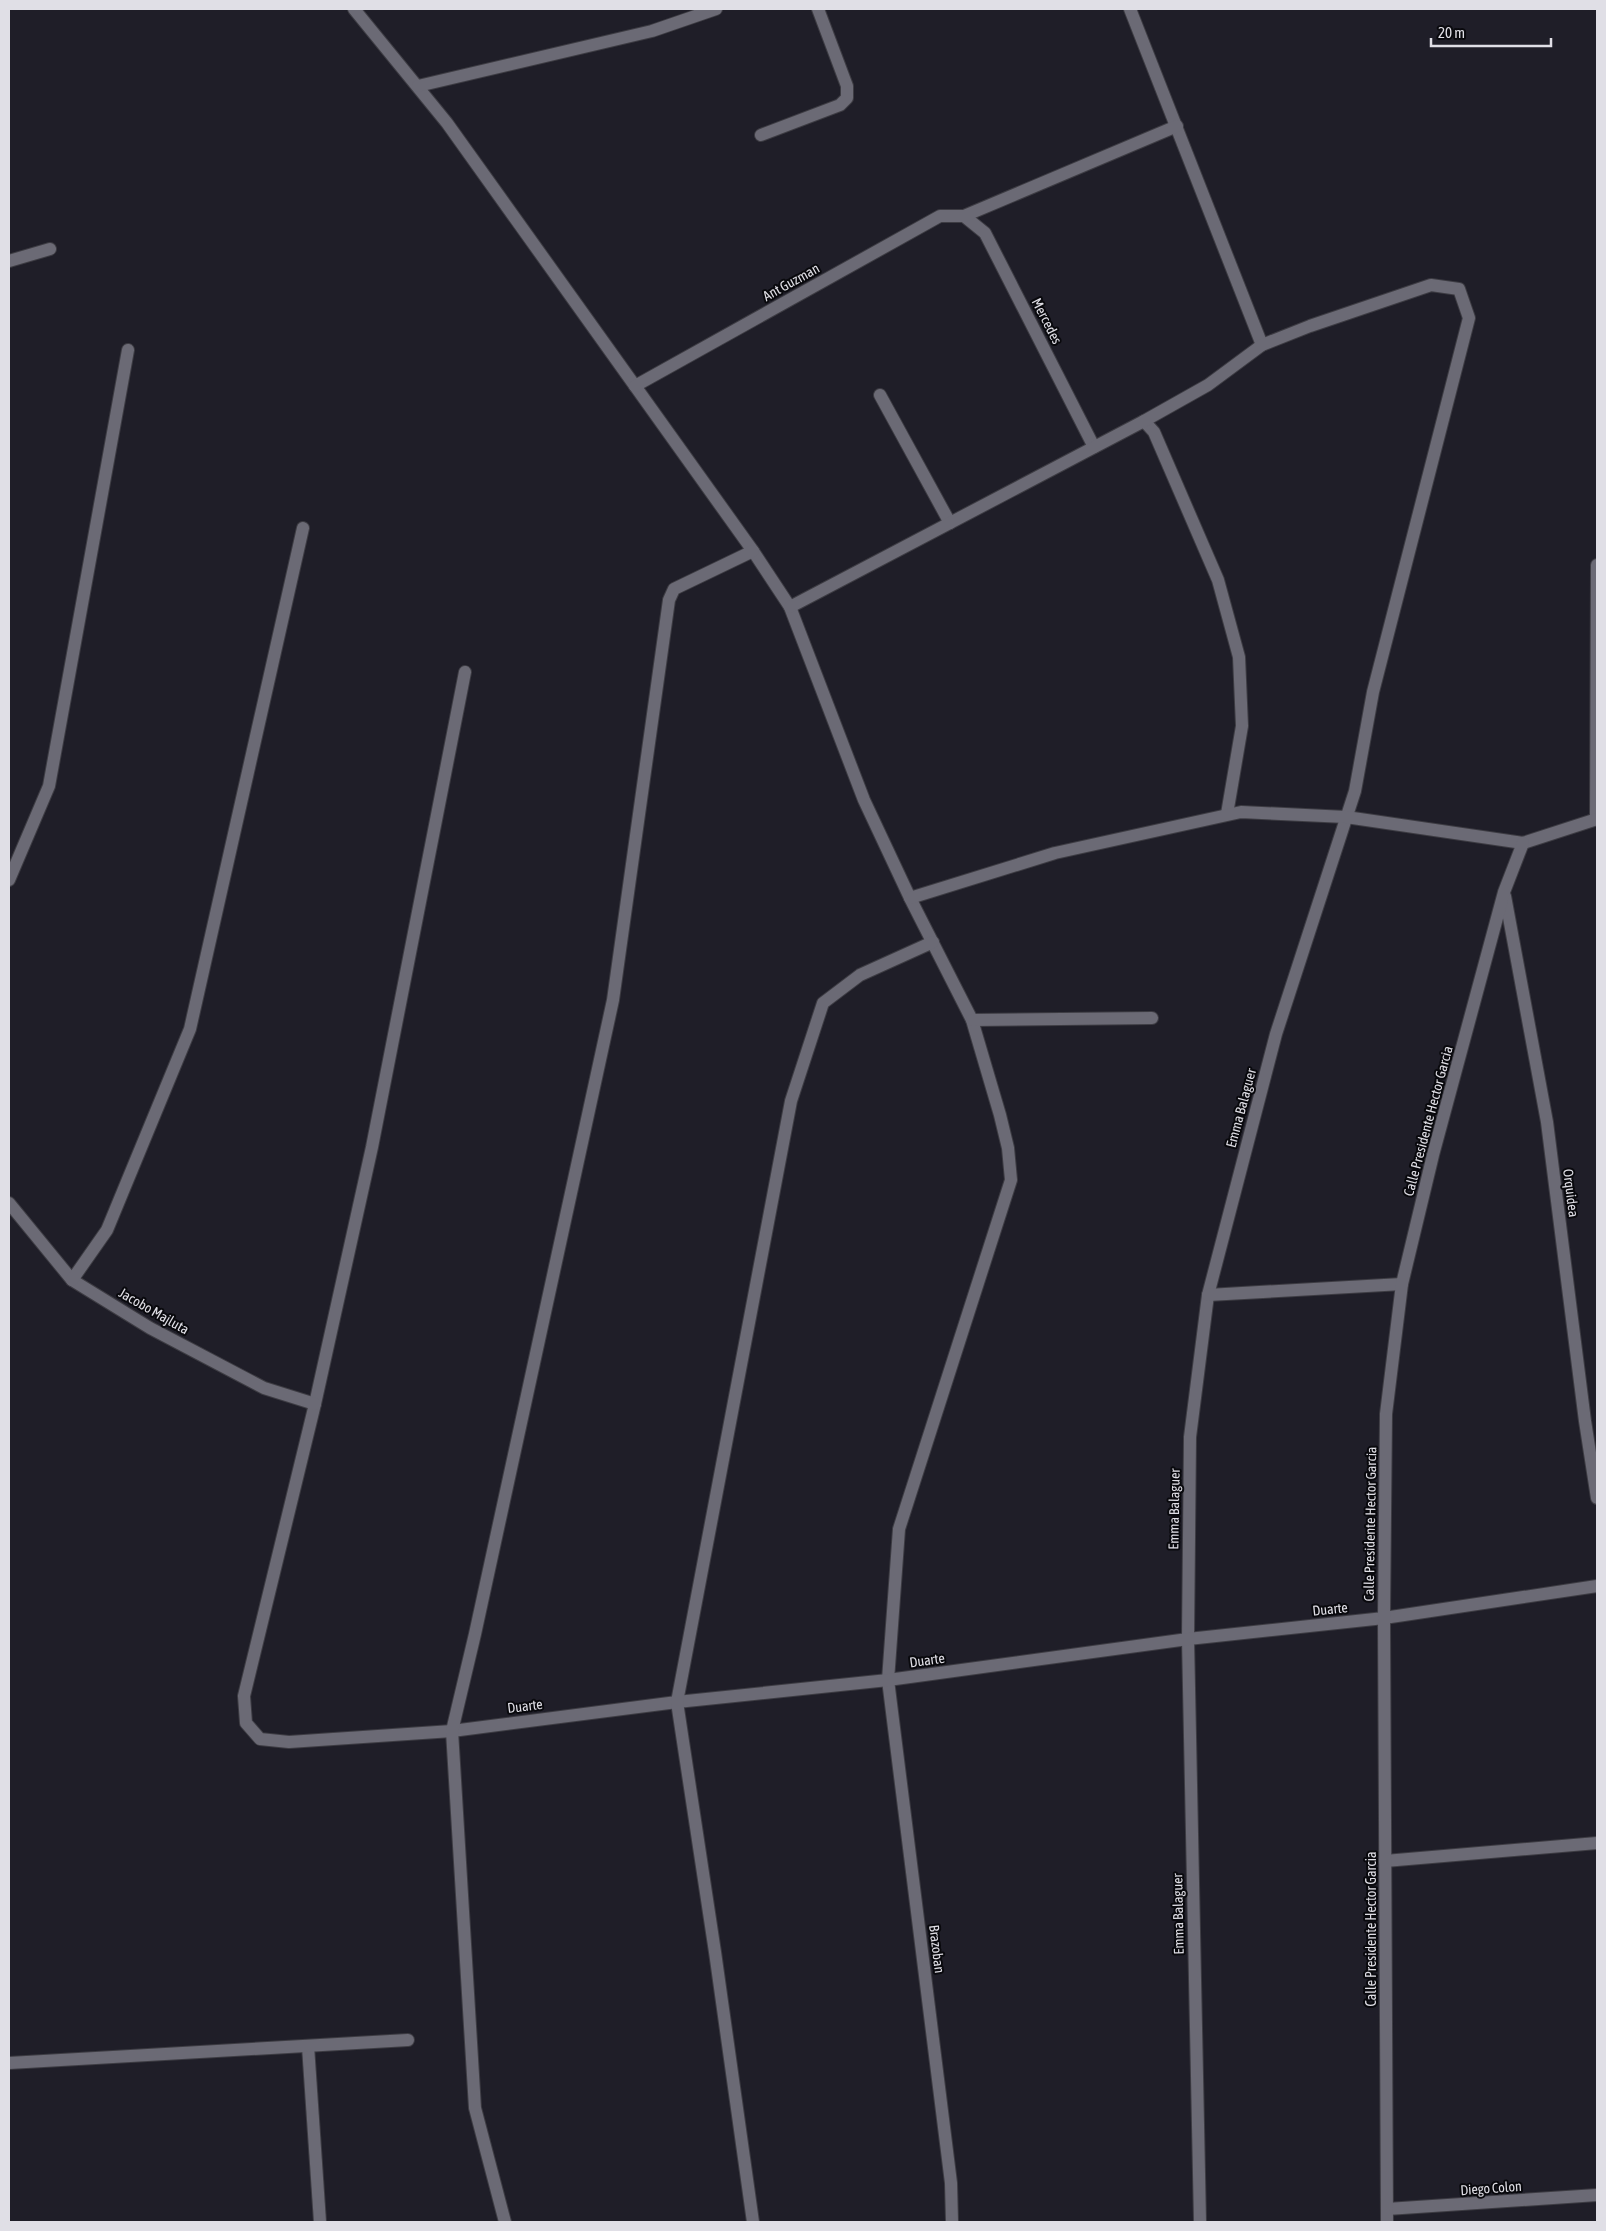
<svg xmlns="http://www.w3.org/2000/svg" width="1606" height="2231" font-family="'Asap Condensed',sans-serif">
<style>
.lines{fill:none;stroke-linecap:round;stroke-linejoin:round}
.lane-casing{stroke:#3d3c43;stroke-width:14}
.street-casing{stroke:#3d3c43;stroke-width:14}
.lane{stroke:#6b6a75;stroke-width:12}
.street{stroke:#6b6a75;stroke-width:12}
.labels{text-anchor:middle;stroke-width:4;stroke-linejoin:round;paint-order:stroke}
.street-label{font-size:14px;fill:#e0dfe6;stroke:#09090d}
</style>
<rect width="100%" height="100%" fill="#1f1e28"/>
<g class="lines">
<defs>
<g id="lane">
<polyline points="308,2046 320,2222"/>
<polyline points="9,2063 408,2040"/>
</g>
<g id="street">
<polyline points="354,9 447,123 753,551 790,607 864,800 910,898 972,1020 1000,1115 1008,1148 1011,1180 899,1529 888,1680 951,2183 952,2222"/>
<polyline points="1130,9 1262,345"/>
<polyline points="418,86 652,31 716,9"/>
<polyline points="761,135 840,105 847,98 847,86 818,9"/>
<polyline points="964,216 985,233 1094,447"/>
<polyline points="9,261 50,249"/>
<polyline points="635,386 940,216 964,216 1177,126"/>
<polyline points="880,395 950,523"/>
<polyline points="1144,421 1154,432 1218,580 1239,657 1242,726 1227,814"/>
<polyline points="790,607 1144,421 1208,385 1262,345 1310,326 1431,285 1459,289 1469,318 1373,692 1355,791 1276,1034 1208,1295 1190,1437 1188,1639 1200,2222"/>
<polyline points="465,672 372,1147 315,1404 244,1696 246,1723 260,1739 289,1742 452,1731 677,1702 888,1680 1188,1639 1384,1618 1597,1586"/>
<polyline points="1596,819 1597,565"/>
<polyline points="9,880 49,786 128,350"/>
<polyline points="1505,896 1547,1122 1585,1421 1597,1498"/>
<polyline points="910,898 1055,853 1241,812 1346,817 1523,843 1597,819"/>
<polyline points="972,1020 1152,1018"/>
<polyline points="9,1203 72,1280 150,1328 264,1388 315,1404"/>
<polyline points="72,1280 107,1230 190,1029 303,528"/>
<polyline points="1208,1295 1402,1284"/>
<polyline points="1385,1861 1597,1843"/>
<polyline points="1387,2209 1597,2195"/>
<polyline points="505,2222 475,2108 452,1731 475,1634 613,1000 669,600 674,589 753,551"/>
<polyline points="753,2222 715,1952 677,1702 791,1101 823,1003 860,975 933,942"/>
<polyline points="1387,2222 1384,1618 1386,1414 1402,1284 1433,1155 1504,892 1523,843"/>
</g>
</defs>
<use href="#lane" class="lane-casing"/>
<use href="#street" class="street-casing"/>
<use href="#lane" class="lane"/>
<use href="#street" class="street"/>
</g>
<g class="labels">
<g class="street-label">
<text transform="translate(791 282) rotate(-29)" y="5">Ant Guzman</text>
<text transform="translate(1047 321) rotate(63)" y="5">Mercedes</text>
<text transform="translate(1241 1108) rotate(-75)" y="5">Emma Balaguer</text>
<text transform="translate(1428 1121) rotate(-75)" y="5">Calle Presidente Hector Garcia</text>
<text transform="translate(1571 1193) rotate(83)" y="5">Orquidea</text>
<text transform="translate(154 1311) rotate(30)" y="5">Jacobo Majluta</text>
<text transform="translate(1174 1509) rotate(-89)" y="5">Emma Balaguer</text>
<text transform="translate(1370 1524) rotate(-89)" y="5">Calle Presidente Hector Garcia</text>
<text transform="translate(1330 1609) rotate(-6)" y="5">Duarte</text>
<text transform="translate(927 1660) rotate(-8)" y="5">Duarte</text>
<text transform="translate(525 1706) rotate(-7)" y="5">Duarte</text>
<text transform="translate(1178 1914) rotate(-91)" y="5">Emma Balaguer</text>
<text transform="translate(1371 1929) rotate(-90)" y="5">Calle Presidente Hector Garcia</text>
<text transform="translate(937 1949) rotate(83)" y="5">Brazoban</text>
<text transform="translate(1491 2188) rotate(-4)" y="5">Diego Colon</text>
</g>
</g>
<rect width="1606" height="2231" fill="none" stroke="#e0dfe6" stroke-width="20"/>
<path d="M1431 38v8h120v-8" fill="none" stroke="#e0dfe6" stroke-width="2.5"/>
<text x="1438" y="38" font-size="15" fill="#e0dfe6" stroke="#09090d" stroke-width="4" paint-order="stroke">20 m</text>
</svg>
